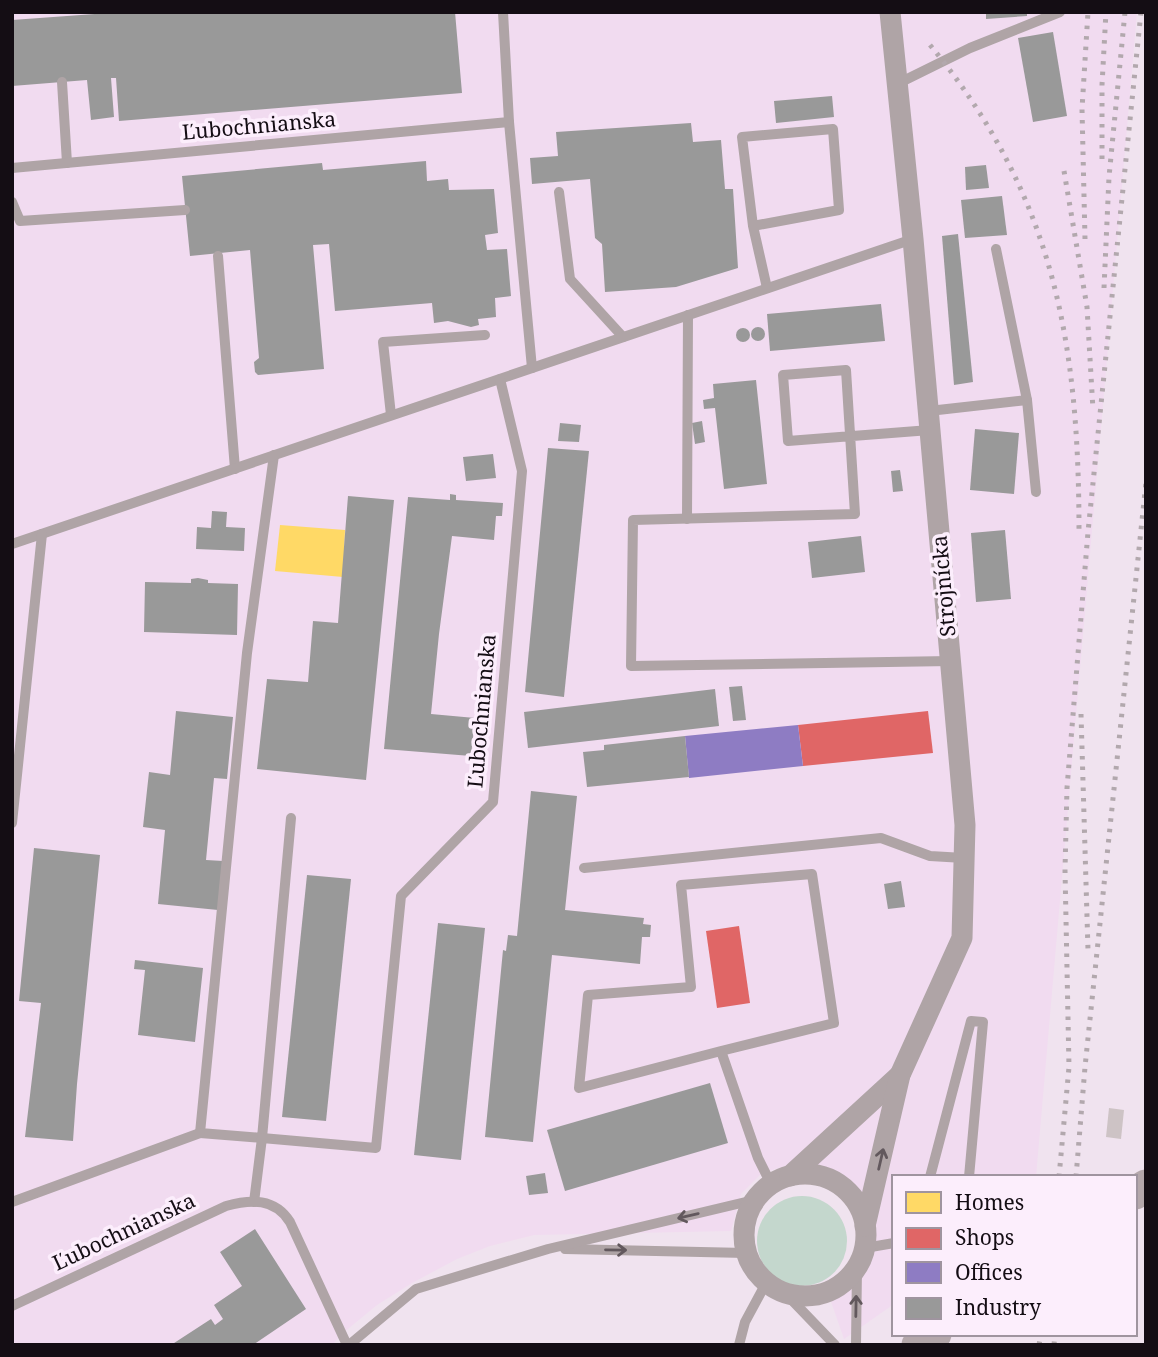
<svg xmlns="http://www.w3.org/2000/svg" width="1158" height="1357" font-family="'Noto Serif',serif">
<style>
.built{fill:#f1dbf0}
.green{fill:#c4d7cd}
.homes{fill:#ffd966}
.shops{fill:#e06666}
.offices{fill:#8e7cc3}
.industry{fill:#999}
.building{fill:#cdc3c5}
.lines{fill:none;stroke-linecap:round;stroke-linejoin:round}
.service{stroke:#afa4a6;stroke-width:10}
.minor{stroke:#afa4a6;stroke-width:21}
.primary{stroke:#b4a7ab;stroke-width:33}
.rail{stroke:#b2a8ad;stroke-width:5;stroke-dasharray:3.5 7;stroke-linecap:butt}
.oneway{stroke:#62585d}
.labels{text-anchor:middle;stroke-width:7;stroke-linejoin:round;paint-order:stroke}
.street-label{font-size:21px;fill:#140d14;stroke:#fceefc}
</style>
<rect width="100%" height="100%" fill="#f0e3ef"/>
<polygon class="built" points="12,12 1137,12 1036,1177 894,1177 894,1304 844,1339 828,1293 858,1267 869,1227 861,1199 850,1183 834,1170 802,1161 762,1173 741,1194 731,1231 534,1235 490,1246 457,1259 412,1283 377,1305 343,1333 332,1345 12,1345"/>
<circle class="green" cx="802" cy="1241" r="45"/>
<polygon class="homes" points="280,525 345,530 343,577 275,571"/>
<g class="shops">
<polygon points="928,711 933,753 803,766 798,725"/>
<polygon points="739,926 750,1003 717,1008 706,931"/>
</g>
<polygon class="offices" points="798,725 803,766 689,778 685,736"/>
<g class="industry">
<polygon points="122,12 455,12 462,93 119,121 116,78 111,78 114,117 91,120 87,80 12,86 12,20"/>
<polygon points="986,12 1027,12 1027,16 986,19"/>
<polygon points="1053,32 1067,116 1033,122 1018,38"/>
<polygon points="832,96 834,117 776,123 774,101"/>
<polygon points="691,123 693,142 721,140 725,189 733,189 738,268 676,287 605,292 602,244 595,238 590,179 532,184 530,158 558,156 556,132"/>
<polygon points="426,161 427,181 448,179 449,190 494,189 498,233 485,235 487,250 507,249 511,296 495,298 496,317 478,319 479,325 471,327 448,321 434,323 432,303 335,311 329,244 313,245 324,369 258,375 255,372 254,362 259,358 250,250 190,256 182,176 322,163 323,170"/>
<polygon points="986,165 989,188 966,190 965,167"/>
<polygon points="1002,196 1007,235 965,238 961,200"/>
<polygon points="958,234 973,382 954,385 942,236"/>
<polygon points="881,304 885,341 770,351 767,314"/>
<circle cx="758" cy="334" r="7"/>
<circle cx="743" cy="335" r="7"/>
<polygon points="756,380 767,484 724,489 715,408 704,409 703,400 714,398 713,384"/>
<polygon points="702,421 705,442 695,444 692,423"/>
<polygon points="560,423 581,425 579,442 558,441"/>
<polygon points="975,429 1019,433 1014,494 970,490"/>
<polygon points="548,448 589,451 564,697 525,692"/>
<polygon points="493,454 496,478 466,481 463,457"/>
<polygon points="900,470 903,491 893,492 891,471"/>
<polygon points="450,494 456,495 456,500 503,503 502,516 496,516 494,540 452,536 439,634 431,714 475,718 471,756 384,749 408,497 450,500"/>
<polygon points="348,496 394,500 366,780 257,769 267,679 308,682 313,621 338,623"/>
<polygon points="212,511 227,512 226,527 245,528 244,551 196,549 197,527 211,528"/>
<polygon points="1005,530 1011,599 976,602 971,533"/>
<polygon points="861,536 865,572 812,578 808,542"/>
<polygon points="198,578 208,580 208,583 238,584 237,635 144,632 145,582 191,583 191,579"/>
<polygon points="742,686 746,720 733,721 729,687"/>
<polygon points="715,689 719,726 528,748 524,712"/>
<polygon points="176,711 233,717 227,779 214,778 206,860 223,861 218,910 158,904 165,830 143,827 149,772 170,775"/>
<polygon points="685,736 689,777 587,787 583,752 604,750 604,745"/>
<polygon points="531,791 577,796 565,910 644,918 643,924 651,925 650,937 642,937 640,964 552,955 533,1142 485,1137 503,950 506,951 508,935 517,936"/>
<polygon points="34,848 100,855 77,1084 73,1141 25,1137 41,1003 19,1001"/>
<polygon points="307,875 351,879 326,1121 282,1117"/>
<polygon points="901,881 905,907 888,909 884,884"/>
<polygon points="438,923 485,928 461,1160 414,1155"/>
<polygon points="135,960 203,968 195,1042 138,1035 145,970 134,969"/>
<polygon points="710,1083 728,1143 565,1191 547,1130"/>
<polygon points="545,1173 548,1193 529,1195 526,1176"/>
<polygon points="255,1229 306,1309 253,1345 171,1345 211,1319 215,1325 223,1319 214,1305 242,1286 220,1252"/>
</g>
<polygon class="building" points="1109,1108 1124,1110 1121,1139 1106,1137"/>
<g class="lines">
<g class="service">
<polyline points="503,12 509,122 532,368"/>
<polyline points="62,82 67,163"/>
<polyline points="897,84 970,48 1060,12"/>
<polyline points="12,168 509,122"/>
<polyline points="559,192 570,279 623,337"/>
<polyline points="12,202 20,221 185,210"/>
<polyline points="753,226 839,210 833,129 742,137 753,226 767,288"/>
<polyline points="218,256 235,469"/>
<polyline points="1027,400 1036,492"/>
<polyline points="929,411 1027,400 996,249"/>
<polyline points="391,415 383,342 485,335"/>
<polyline points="930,430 788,441 783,375 846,370 855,514 633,520 631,666 951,661"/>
<polyline points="274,455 247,653 200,1133 262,1138 291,818"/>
<polyline points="687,519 688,315"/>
<polyline points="12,544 913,239"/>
<polyline points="12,823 42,534"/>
<polyline points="584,868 881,838 930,856 964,858"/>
<polyline points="721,1051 834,1023 812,874 681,885 691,987 588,995 579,1088 721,1051 758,1158 771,1184"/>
<polyline points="930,1177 971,1021 983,1022 969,1177"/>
<polyline points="12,1202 200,1133"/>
<polyline points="254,1202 262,1138 376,1148 401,896 493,802 522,471 500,379"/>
<polyline points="865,1248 894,1243"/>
<polyline points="565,1249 746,1253"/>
<polyline points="786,1294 835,1345"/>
<path d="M12,1306l214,-100c25,-7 49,-8 64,16l57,123"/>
<polyline points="349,1345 416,1289 548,1249 754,1200"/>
<polyline points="739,1345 745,1322 766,1283"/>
<polyline points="856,1345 857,1268"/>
</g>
<g class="minor">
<circle cx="805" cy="1235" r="61"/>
<polyline points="790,1176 900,1075"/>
<polyline points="865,1226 900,1075 962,938 965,825 913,239 890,12"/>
</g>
<g class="primary">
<polyline points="1135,1193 1146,1186"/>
<polyline points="918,1345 935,1334"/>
</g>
<g class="rail">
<path d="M930,45c124,150 149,298 149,487"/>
<polyline points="1102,159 1102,85 1106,12"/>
<polyline points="1064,171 1087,307 1093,410"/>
<polyline points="1085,239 1082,109 1088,12"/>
<polyline points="1104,288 1109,177 1125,12"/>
<polyline points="1081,714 1088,950"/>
<polyline points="1059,1177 1069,1067 1065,870 1067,788 1088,532 1141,12"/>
<polyline points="1076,1177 1085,1067 1146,482"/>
<polyline points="1039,1345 1041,1334"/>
<polyline points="1054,1345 1055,1334"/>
</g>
</g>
<defs><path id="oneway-shaft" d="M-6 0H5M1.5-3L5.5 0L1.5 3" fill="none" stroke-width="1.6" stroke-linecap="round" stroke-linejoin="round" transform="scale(1.75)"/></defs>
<g class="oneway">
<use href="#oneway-shaft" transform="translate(881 1159) rotate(-77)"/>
<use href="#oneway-shaft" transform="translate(688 1216) rotate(167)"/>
<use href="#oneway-shaft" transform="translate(616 1250) rotate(1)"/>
<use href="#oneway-shaft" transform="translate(856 1306) rotate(-89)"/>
</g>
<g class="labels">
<g class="street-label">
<text transform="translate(259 126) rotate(-5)" y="7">Ľubochnianska</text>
<text transform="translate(944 586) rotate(-95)" y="7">Strojnícka</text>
<text transform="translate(482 711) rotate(-85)" y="7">Ľubochnianska</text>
<text transform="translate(124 1232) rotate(-25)" y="7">Ľubochnianska</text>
</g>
</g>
<rect width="1158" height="1357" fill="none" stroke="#140d14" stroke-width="28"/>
<rect x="892" y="1175" width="245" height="161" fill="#fceefc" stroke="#9f949f" stroke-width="2"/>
<rect x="906" y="1192" width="35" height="21" fill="#ffd966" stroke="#9f949f" stroke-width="2"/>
<text x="955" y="1210" font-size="21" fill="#140d14">Homes</text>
<rect x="906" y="1228" width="35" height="21" fill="#e06666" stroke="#9f949f" stroke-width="2"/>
<text x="955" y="1245" font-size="21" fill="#140d14">Shops</text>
<rect x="906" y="1262" width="35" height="21" fill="#8e7cc3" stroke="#9f949f" stroke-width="2"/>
<text x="955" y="1280" font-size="21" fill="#140d14">Offices</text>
<rect x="906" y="1298" width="35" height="21" fill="#999999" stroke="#9f949f" stroke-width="2"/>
<text x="955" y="1315" font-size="21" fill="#140d14">Industry</text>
</svg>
